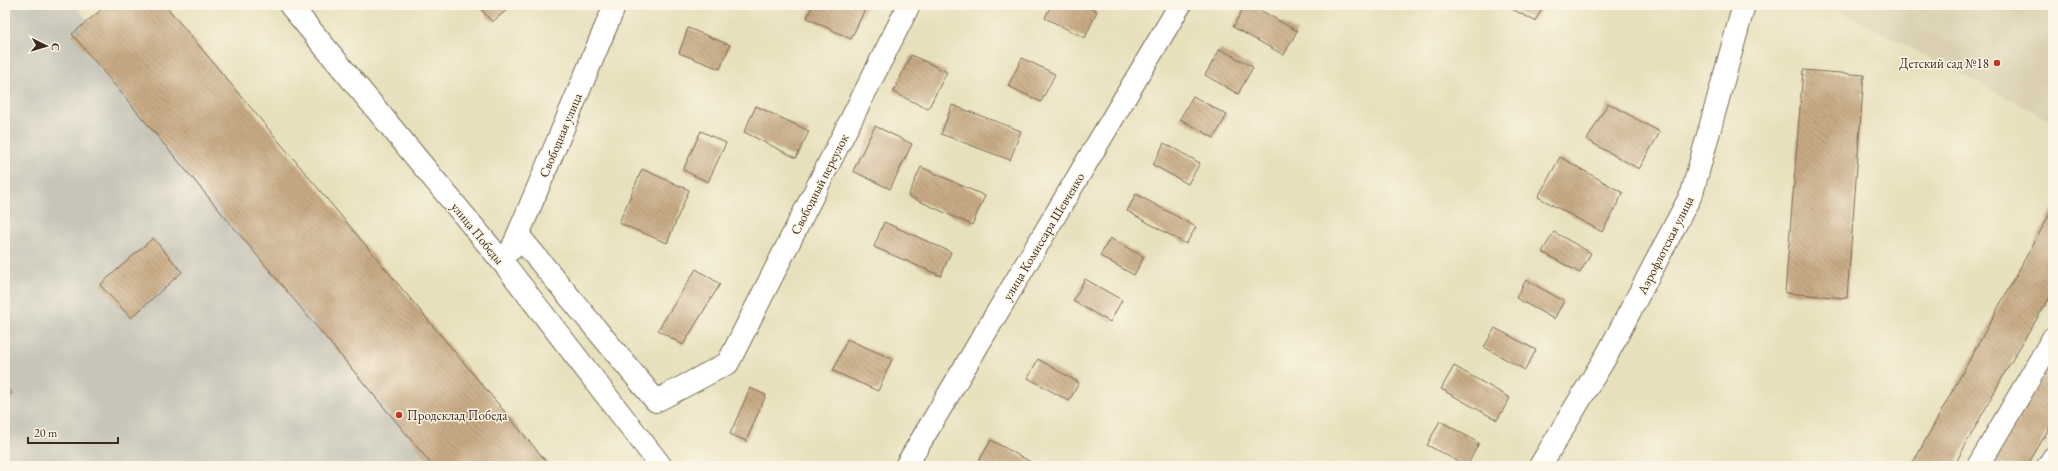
<svg xmlns="http://www.w3.org/2000/svg" width="2058" height="471" font-family="'EB Garamond',serif">
<style>
.built{fill:#dad0b1}
.industrial{fill:#c6c5b8}
.building{fill:url(#building-back-hatch)}
.lines{fill:none;stroke-linecap:round;stroke-linejoin:round}
.minor-casing{stroke:#776a55;stroke-width:24}
.minor{stroke:#fff;stroke-width:22}
.poi-dot{fill:#c8321e;stroke:#fcf5e5;stroke-width:1.5}
.labels{text-anchor:middle;stroke-width:3;stroke-linejoin:round;paint-order:stroke}
.poi-label{font-size:13px;fill:#3b2a1e;stroke:#fcf5e5;text-anchor:end}
.street-label{font-size:13px;fill:#3b2a1e;stroke:#fcf5e5}
</style>
<defs>
<pattern id="building-back-hatch" width="6" height="6" patternUnits="userSpaceOnUse"><rect width="6" height="6" fill="#c8ab85"/><path d="M-1 5l2 2M0 0l6 6M5-1l2 2" fill="none" stroke="#a48b6c"/></pattern>
</defs>
<rect width="100%" height="100%" fill="#fcf5e5"/>
<filter id="ink" filterUnits="userSpaceOnUse"><feTurbulence type="fractalNoise" baseFrequency=".025" numOctaves="2"/><feDisplacementMap in="SourceGraphic" scale="8" xChannelSelector="R" yChannelSelector="G"/><feConvolveMatrix kernelMatrix="1 2 1 2 8 2 1 2 1" color-interpolation-filters="sRGB"/></filter>
<filter id="wash" filterUnits="userSpaceOnUse"><feTurbulence type="fractalNoise" baseFrequency=".012" numOctaves="4" result="noise"/><feDisplacementMap in="SourceGraphic" scale="16" xChannelSelector="R" yChannelSelector="G"/><feGaussianBlur stdDeviation="0.9" result="paint"/><feColorMatrix in="noise" values="0 0 0 0 0 0 0 0 0 0 0 0 0 0 0 0 0 1.4 0 .05"/><feComposite in="paint" operator="in"/></filter>
<g filter="url(#wash)">
<rect width="100%" height="100%" fill="#e7e0bc"/>
<polygon class="built" points="1829,5 2053,5 2053,122"/>
<polygon class="industrial" points="5,5 75,5 454,466 5,466"/>
<g id="blocks">
<g class="building">
<polygon points="107,5 165,5 550,466 433,466 72,34"/>
<polygon points="478,5 513,5 492,22"/>
<polygon points="813,5 867,5 851,39 807,18"/>
<polygon points="1051,5 1085,5 1097,11 1085,38 1045,18"/>
<polygon points="1245,5 1251,5 1297,31 1284,55 1233,27"/>
<polygon points="1512,5 1544,5 1535,21 1510,8"/>
<polygon points="688,28 730,45 720,69 679,53"/>
<polygon points="1220,49 1253,67 1238,94 1205,75"/>
<polygon points="911,55 947,72 928,109 893,92"/>
<polygon points="1022,58 1055,74 1041,102 1008,86"/>
<polygon points="1803,70 1864,75 1847,298 1785,293"/>
<polygon points="1193,96 1227,115 1214,138 1180,119"/>
<polygon points="1608,103 1660,132 1639,169 1587,140"/>
<polygon points="952,105 1021,131 1010,160 941,134"/>
<polygon points="756,106 809,131 796,158 744,132"/>
<polygon points="875,126 912,144 890,189 853,171"/>
<polygon points="701,131 726,143 708,182 683,170"/>
<polygon points="1164,143 1200,163 1188,184 1153,165"/>
<polygon points="1560,157 1623,193 1602,232 1538,197"/>
<polygon points="921,167 985,196 972,225 908,196"/>
<polygon points="642,169 689,190 667,243 619,223"/>
<polygon points="1136,194 1196,227 1186,244 1127,211"/>
<polygon points="2053,208 2053,292 2008,367 1954,466 1909,466 1915,459"/>
<polygon points="884,222 951,252 941,276 874,247"/>
<polygon points="1554,232 1591,253 1580,273 1542,252"/>
<polygon points="153,238 182,272 131,318 100,285"/>
<polygon points="1110,238 1144,257 1134,275 1100,256"/>
<polygon points="696,269 720,284 683,345 658,330"/>
<polygon points="1085,279 1122,300 1110,322 1073,301"/>
<polygon points="1526,280 1564,301 1554,319 1516,298"/>
<polygon points="1495,328 1536,350 1525,370 1484,347"/>
<polygon points="847,339 892,359 878,391 833,371"/>
<polygon points="1038,359 1079,383 1069,401 1028,378"/>
<polygon points="2053,359 2053,422 2027,466 1991,466"/>
<polygon points="1454,366 1510,398 1497,420 1441,389"/>
<polygon points="5,386 12,393 5,400"/>
<polygon points="750,388 766,395 746,441 730,434"/>
<polygon points="1440,421 1479,443 1467,466 1427,445"/>
<polygon points="991,440 1036,465 1035,466 987,466 979,461"/>
</g>
</g>
</g>
<g filter="url(#ink)">
<use href="#blocks" fill-opacity="0" stroke="#776a55" stroke-width="1"/>
<g class="lines">
<defs>
<g id="minor">
<polyline points="290,5 505,265 661,466"/>
<polyline points="518,235 656,401 728,363 909,5"/>
<polyline points="512,249 615,5"/>
<polyline points="906,466 1180,5"/>
<polyline points="1540,466 1608,353 1692,193 1744,5"/>
<polyline points="1978,466 2053,338"/>
<polyline points="2048,466 2053,458"/>
</g>
</defs>
<use href="#minor" class="minor-casing"/>
<use href="#minor" class="minor"/>
</g>
</g>
<g class="poi-dot">
<circle cx="1997" cy="63" r="4"/>
<circle cx="399" cy="415" r="4"/>
</g>
<g class="labels">
<g class="poi-label">
<text x="1989" y="68">Детский сад №18</text>
<text x="407" y="420" text-anchor="start">Продсклад Победа</text>
</g>
<g class="street-label">
<text transform="translate(560 135) rotate(-67)" y="5">Свободная улица</text>
<text transform="translate(819 184) rotate(-63)" y="5">Свободный переулок</text>
<text transform="translate(478 233) rotate(51)" y="5">улица Победы</text>
<text transform="translate(1043 236) rotate(-59)" y="5">улица Комиссара Шевченко</text>
<text transform="translate(1665 245) rotate(-63)" y="5">Аэрофлотская улица</text>
</g>
</g>
<rect width="2058" height="471" fill="none" stroke="#fcf5e5" stroke-width="20"/>
<g transform="translate(46 46) rotate(95)" stroke="#fcf5e5" stroke-width="3" paint-order="stroke">
<path d="M0-3L7 15L0 10L-7 15Z" fill="#3b2a1e"/>
<text y="-6" font-size="11" font-weight="bold" text-anchor="middle" fill="#3b2a1e">С</text>
</g>
<path d="M28 437v6h90v-6" fill="none" stroke="#3b2a1e" stroke-width="2"/>
<text x="34" y="437" font-size="12" fill="#3b2a1e" stroke="#fcf5e5" stroke-width="3" paint-order="stroke">20 m</text>
</svg>
